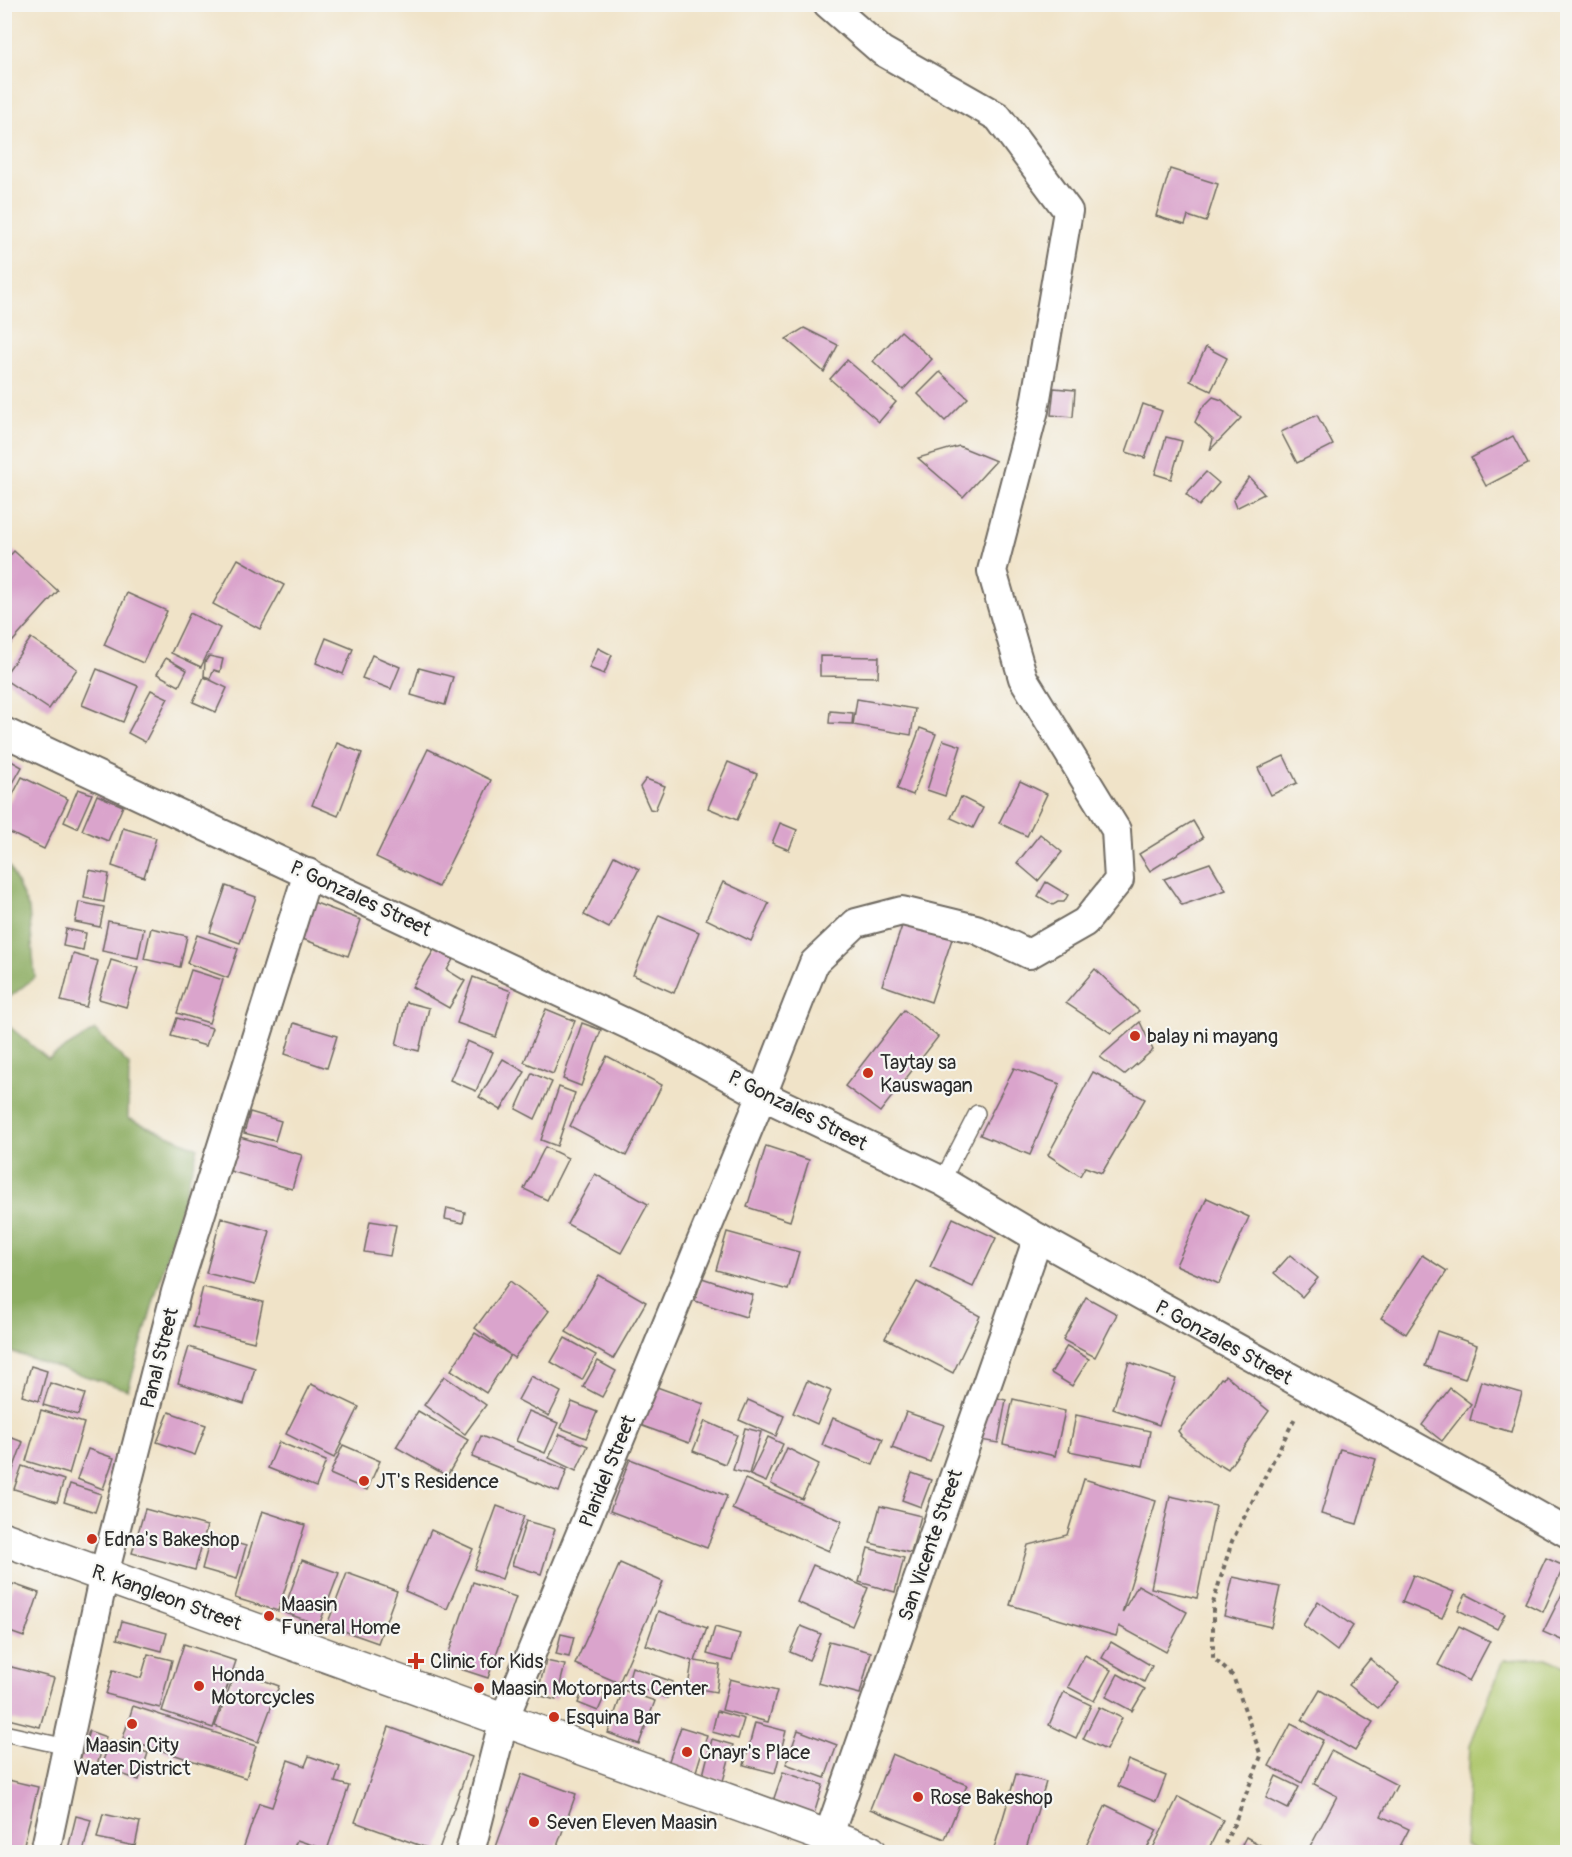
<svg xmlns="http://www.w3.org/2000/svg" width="1572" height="1857" font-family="Pangolin,sans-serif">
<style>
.green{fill:#afc76d;stroke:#6d794c;stroke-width:1.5}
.forest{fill:#8bac60;stroke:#5b6c46;stroke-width:1.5}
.building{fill:#daa4cc}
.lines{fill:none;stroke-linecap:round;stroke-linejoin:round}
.lane-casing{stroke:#706b62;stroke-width:18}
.street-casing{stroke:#706b62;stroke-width:32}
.primary-casing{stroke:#706b62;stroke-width:36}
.path{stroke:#706b62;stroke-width:4;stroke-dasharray:4.5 4.5;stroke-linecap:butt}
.lane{stroke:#fff;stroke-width:15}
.street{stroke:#fff;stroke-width:28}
.primary{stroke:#fff;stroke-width:33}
.poi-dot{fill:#c8321e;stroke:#f6f6f2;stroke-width:2}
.labels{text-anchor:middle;stroke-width:4.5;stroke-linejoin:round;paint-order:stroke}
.street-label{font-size:20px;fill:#2b2b2b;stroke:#f6f6f2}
.poi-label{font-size:20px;fill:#2b2b2b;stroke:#f6f6f2;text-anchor:start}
</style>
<rect width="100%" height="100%" fill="#f6f6f2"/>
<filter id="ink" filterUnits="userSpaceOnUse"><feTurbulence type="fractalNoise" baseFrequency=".0167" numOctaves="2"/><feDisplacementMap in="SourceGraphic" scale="12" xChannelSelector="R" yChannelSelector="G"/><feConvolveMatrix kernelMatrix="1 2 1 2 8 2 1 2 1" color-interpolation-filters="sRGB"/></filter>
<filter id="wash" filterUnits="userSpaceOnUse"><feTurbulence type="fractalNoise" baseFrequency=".008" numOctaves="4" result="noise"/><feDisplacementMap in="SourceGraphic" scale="24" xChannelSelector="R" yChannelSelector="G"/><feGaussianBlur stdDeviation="1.35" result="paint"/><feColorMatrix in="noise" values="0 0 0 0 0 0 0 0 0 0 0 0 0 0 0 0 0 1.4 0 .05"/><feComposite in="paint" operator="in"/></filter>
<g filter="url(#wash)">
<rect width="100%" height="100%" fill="#f0e3c8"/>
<polygon class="green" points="1547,1658 1567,1667 1567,1852 1480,1852 1465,1845 1470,1745 1504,1660"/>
<g class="forest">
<polygon points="5,862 10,868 29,909 35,977 5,1001"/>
<polygon points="4,1022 48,1059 95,1030 129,1065 128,1118 198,1148 128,1390 5,1350"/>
</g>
<g id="blocks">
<g class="building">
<polygon points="1170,169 1218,184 1206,222 1188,216 1185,225 1156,216"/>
<polygon points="804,328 838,345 824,372 786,339"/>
<polygon points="901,331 932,359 903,390 873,361"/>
<polygon points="1206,347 1227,358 1211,391 1190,381"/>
<polygon points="847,360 896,402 879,422 830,379"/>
<polygon points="940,372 968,398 945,421 918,394"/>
<polygon points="1054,388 1075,390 1073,417 1051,415"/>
<polygon points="1213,397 1222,400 1241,418 1210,450 1213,439 1195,422 1202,408"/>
<polygon points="1143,404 1162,411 1145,458 1126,452"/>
<polygon points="1317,415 1333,445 1297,463 1281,432"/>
<polygon points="1513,436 1528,464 1486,486 1471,458"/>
<polygon points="1166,437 1182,441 1171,479 1155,474"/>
<polygon points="959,446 996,461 963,497 918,458"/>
<polygon points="1206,472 1219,483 1199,506 1186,494"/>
<polygon points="1249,477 1264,494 1236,508 1233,500"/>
<polygon points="14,551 58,591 4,651 4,562"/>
<polygon points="238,559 284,585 260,629 213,604"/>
<polygon points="127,593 167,611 143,663 104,645"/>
<polygon points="190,613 220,628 201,667 171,653"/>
<polygon points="31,638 77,669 49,709 4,679 4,676"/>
<polygon points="326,638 353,649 343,674 316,663"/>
<polygon points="598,648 612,655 604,674 589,668"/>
<polygon points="372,655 400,667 391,689 362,678"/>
<polygon points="209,656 223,659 220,672 214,670 210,678 204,676 205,662"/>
<polygon points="820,656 879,657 878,677 820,676"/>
<polygon points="166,658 187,670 179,686 157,674"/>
<polygon points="419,668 453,677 445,705 411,695"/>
<polygon points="97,669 138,686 123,722 82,705"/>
<polygon points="204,677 227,688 216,712 193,702"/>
<polygon points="151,690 168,698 145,742 128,733"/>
<polygon points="857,699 915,709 911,735 853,725"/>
<polygon points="830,711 853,713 852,724 829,723"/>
<polygon points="920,728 936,734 913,795 897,789"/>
<polygon points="943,740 961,746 945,796 927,790"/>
<polygon points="337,743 362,753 338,816 312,805"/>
<polygon points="428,749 491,780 438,887 376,857"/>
<polygon points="1284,756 1297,783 1271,795 1258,768"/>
<polygon points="4,757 22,767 4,799"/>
<polygon points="728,762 757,774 737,820 708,808"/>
<polygon points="22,777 68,799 44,849 4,830 4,812"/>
<polygon points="646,779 665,786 655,810 650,809 640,787"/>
<polygon points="1020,781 1047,794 1027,836 999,823"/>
<polygon points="78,789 92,794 77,828 64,822"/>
<polygon points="97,795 123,806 108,841 82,830"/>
<polygon points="961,797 983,808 973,828 951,818"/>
<polygon points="1193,821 1203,838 1150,871 1139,854"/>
<polygon points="780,823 797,830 789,850 772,843"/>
<polygon points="123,828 156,838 144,877 112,866"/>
<polygon points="1040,834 1062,852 1038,881 1017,863"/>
<polygon points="614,856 639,869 609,928 584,915"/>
<polygon points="1210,863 1226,890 1182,905 1164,879"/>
<polygon points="89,870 109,874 104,902 84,898"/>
<polygon points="723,882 769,903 751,941 706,919"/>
<polygon points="1046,882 1068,895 1064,902 1058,902 1053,905 1038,896"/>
<polygon points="226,886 256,897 240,943 210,932"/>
<polygon points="79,902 104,907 100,927 75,922"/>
<polygon points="313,902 361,920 348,956 300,938"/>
<polygon points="659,915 699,932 674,993 633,975"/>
<polygon points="904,920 953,936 931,1002 882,985"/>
<polygon points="108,921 144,928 138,958 102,951"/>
<polygon points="151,928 187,936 180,967 144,959"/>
<polygon points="66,929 86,933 83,950 63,946"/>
<polygon points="197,935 238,949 228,978 187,963"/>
<polygon points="438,943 456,954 447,970 465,981 449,1008 412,987"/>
<polygon points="73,954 98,961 86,1007 61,1001"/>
<polygon points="111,960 138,968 126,1007 99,999"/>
<polygon points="1095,969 1139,1011 1111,1033 1066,1003"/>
<polygon points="191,970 223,980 209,1023 177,1013"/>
<polygon points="473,977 511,991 496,1037 457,1023"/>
<polygon points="406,1002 429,1008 419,1051 396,1045"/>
<polygon points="546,1009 575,1021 553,1074 524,1062"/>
<polygon points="904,1010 938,1037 880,1112 845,1086"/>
<polygon points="177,1018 212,1028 206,1046 171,1036"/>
<polygon points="1140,1022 1153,1050 1124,1075 1100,1057"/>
<polygon points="294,1023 337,1036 327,1068 285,1054"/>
<polygon points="582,1023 601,1030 581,1086 563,1079"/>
<polygon points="467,1041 493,1052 476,1091 450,1080"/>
<polygon points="607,1056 662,1085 626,1156 570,1126"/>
<polygon points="503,1059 525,1072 501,1110 479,1097"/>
<polygon points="1014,1068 1060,1084 1030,1155 980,1135"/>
<polygon points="1093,1072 1145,1099 1102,1173 1085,1167 1080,1176 1048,1155"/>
<polygon points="532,1073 552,1082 535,1119 516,1109"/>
<polygon points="559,1087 575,1093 557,1146 541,1140"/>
<polygon points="250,1112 281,1121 275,1141 244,1133"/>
<polygon points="240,1137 302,1155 292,1189 230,1171"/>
<polygon points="766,1146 809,1160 790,1221 747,1207"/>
<polygon points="545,1147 568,1158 547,1200 524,1189"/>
<polygon points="595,1174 648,1204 621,1253 567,1224"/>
<polygon points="1207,1198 1249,1217 1219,1284 1176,1265"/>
<polygon points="447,1208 465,1212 463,1223 445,1219"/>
<polygon points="221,1218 270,1231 255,1285 206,1273"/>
<polygon points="953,1218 996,1238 973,1287 930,1267"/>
<polygon points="370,1221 396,1225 390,1256 364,1252"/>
<polygon points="727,1232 799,1252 788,1290 716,1270"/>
<polygon points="1290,1255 1318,1278 1302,1297 1274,1273"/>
<polygon points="1422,1255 1447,1271 1406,1334 1381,1318"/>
<polygon points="599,1275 646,1302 613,1359 566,1332"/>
<polygon points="702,1278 753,1295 746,1317 695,1301"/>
<polygon points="510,1281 549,1311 514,1358 510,1355 486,1393 451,1370 475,1333 509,1354 475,1328"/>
<polygon points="917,1282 980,1316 953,1373 885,1338"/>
<polygon points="203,1287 263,1302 254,1342 193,1327"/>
<polygon points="1086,1297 1117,1314 1095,1357 1063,1340"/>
<polygon points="1437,1331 1477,1345 1465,1379 1425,1366"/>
<polygon points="565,1338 596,1355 582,1380 551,1362"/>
<polygon points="1067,1346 1089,1359 1072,1386 1051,1373"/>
<polygon points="189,1347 255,1368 244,1404 178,1383"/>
<polygon points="598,1361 616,1371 602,1397 583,1387"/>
<polygon points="1129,1362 1176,1379 1159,1425 1113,1409"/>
<polygon points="31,1366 47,1371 39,1401 22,1396"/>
<polygon points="1225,1375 1269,1411 1228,1469 1220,1464 1218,1466 1180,1436 1181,1435 1178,1431 1210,1394 1221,1378 1223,1379"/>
<polygon points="444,1376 486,1405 465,1434 424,1405"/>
<polygon points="531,1376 561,1392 549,1416 518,1400"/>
<polygon points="807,1381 831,1391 817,1424 793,1413"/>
<polygon points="1481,1381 1522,1393 1511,1432 1470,1420"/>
<polygon points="50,1383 85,1394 78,1415 43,1405"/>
<polygon points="311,1384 359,1407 334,1458 286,1434"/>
<polygon points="654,1386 704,1404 689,1443 640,1425"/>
<polygon points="1450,1388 1471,1404 1442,1441 1422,1425"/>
<polygon points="988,1396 1006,1400 998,1443 980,1440"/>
<polygon points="1013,1399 1065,1411 1055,1456 1003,1444"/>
<polygon points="748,1400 784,1416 776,1436 739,1420"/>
<polygon points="572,1402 597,1412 586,1438 561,1428"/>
<polygon points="41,1410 84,1423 69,1474 26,1461"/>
<polygon points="418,1411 468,1440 447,1476 396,1447"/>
<polygon points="529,1411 558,1423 545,1453 516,1441"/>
<polygon points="169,1412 206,1425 195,1455 157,1442"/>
<polygon points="906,1412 944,1425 930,1462 892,1448"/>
<polygon points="1076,1415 1150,1431 1143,1466 1069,1451"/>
<polygon points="833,1418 883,1439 873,1465 822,1445"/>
<polygon points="705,1421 737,1435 725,1464 693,1451"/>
<polygon points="745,1428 761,1432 749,1474 733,1470"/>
<polygon points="560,1434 588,1446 576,1471 549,1458"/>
<polygon points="4,1435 23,1442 5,1492 4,1492"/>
<polygon points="481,1436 567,1470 559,1492 472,1457"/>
<polygon points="768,1437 783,1444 766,1482 750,1475"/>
<polygon points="279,1442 326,1461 316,1487 268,1468"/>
<polygon points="343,1445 380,1461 367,1490 330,1474"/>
<polygon points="787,1448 819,1464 802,1499 771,1484"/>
<polygon points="88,1449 114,1458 103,1489 77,1479"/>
<polygon points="1340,1449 1376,1459 1357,1524 1321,1514"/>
<polygon points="630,1459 727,1496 707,1548 610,1511"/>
<polygon points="22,1466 64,1480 57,1502 14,1489"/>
<polygon points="912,1473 931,1480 921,1507 902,1500"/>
<polygon points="745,1479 842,1521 829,1551 732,1509"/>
<polygon points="1084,1479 1156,1501 1122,1613 1138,1585 1187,1612 1166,1652 1119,1626 1116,1636 1010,1605 1028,1545 1067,1535"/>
<polygon points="70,1484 101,1494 95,1512 64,1502"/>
<polygon points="1170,1496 1216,1506 1197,1598 1151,1588"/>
<polygon points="497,1506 524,1516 502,1579 474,1569"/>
<polygon points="880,1506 921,1516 911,1553 870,1543"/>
<polygon points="145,1509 207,1526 195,1570 132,1553"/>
<polygon points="262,1511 305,1525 278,1611 235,1598"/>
<polygon points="526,1521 555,1529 541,1574 512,1565"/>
<polygon points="431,1530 473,1549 447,1609 405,1591"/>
<polygon points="211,1536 246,1546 237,1579 202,1569"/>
<polygon points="868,1548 904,1558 895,1592 859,1582"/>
<polygon points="1546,1558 1564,1566 1543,1612 1525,1603"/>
<polygon points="302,1560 339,1573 319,1625 283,1612"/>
<polygon points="620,1563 663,1582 619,1683 575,1664"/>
<polygon points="813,1565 868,1588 852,1626 797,1602"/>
<polygon points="347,1573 397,1591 378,1643 327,1625"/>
<polygon points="1413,1575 1454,1592 1442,1618 1402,1602"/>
<polygon points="1233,1577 1280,1587 1271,1627 1224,1616"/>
<polygon points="473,1582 516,1597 488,1678 445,1664"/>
<polygon points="1568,1582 1568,1643 1543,1632"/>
<polygon points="13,1584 39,1593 24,1637 4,1630 4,1609"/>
<polygon points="1466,1594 1505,1614 1497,1629 1458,1610"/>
<polygon points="1318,1601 1353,1626 1337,1651 1303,1625"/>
<polygon points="658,1611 707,1628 695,1661 720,1665 716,1692 688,1687 692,1661 646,1645"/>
<polygon points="122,1621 167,1633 162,1651 117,1639"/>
<polygon points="801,1626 821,1634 809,1660 790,1652"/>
<polygon points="1459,1626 1490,1641 1469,1681 1438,1665"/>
<polygon points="715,1627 740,1634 732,1661 707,1654"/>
<polygon points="561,1634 574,1637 569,1657 556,1654"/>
<polygon points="829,1641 871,1652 860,1694 818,1683"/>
<polygon points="1111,1642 1152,1666 1144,1682 1102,1658"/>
<polygon points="184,1644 236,1661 213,1728 162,1711"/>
<polygon points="148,1654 172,1660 160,1708 106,1694 113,1670 141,1678"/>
<polygon points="1085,1655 1111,1670 1094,1701 1068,1687"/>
<polygon points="1370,1659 1399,1683 1378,1708 1349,1685"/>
<polygon points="546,1661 565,1665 556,1700 537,1695"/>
<polygon points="4,1665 54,1678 40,1727 4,1718"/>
<polygon points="632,1667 673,1682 667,1698 627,1684"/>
<polygon points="236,1670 279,1686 258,1742 215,1726"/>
<polygon points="1118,1674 1145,1689 1132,1711 1106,1697"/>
<polygon points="730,1679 777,1691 768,1722 722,1710"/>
<polygon points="584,1687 605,1695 598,1711 578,1703"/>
<polygon points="623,1690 655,1701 639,1744 608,1733"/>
<polygon points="1320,1690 1373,1722 1355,1751 1302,1720"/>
<polygon points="1064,1692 1091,1705 1076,1738 1049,1725"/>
<polygon points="133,1706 256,1746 246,1778 123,1738"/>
<polygon points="1099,1707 1122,1718 1106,1750 1083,1739"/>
<polygon points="717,1711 744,1719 738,1739 712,1732"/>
<polygon points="755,1723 786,1731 775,1773 744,1765"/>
<polygon points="1291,1724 1323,1740 1302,1783 1269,1766"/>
<polygon points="389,1727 472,1757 438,1852 355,1822"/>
<polygon points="681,1727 707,1735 694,1778 666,1769"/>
<polygon points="798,1730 837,1745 825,1778 786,1764"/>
<polygon points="89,1731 106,1737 97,1765 80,1760"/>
<polygon points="712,1739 733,1745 723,1781 703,1775"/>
<polygon points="110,1740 148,1753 139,1780 101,1767"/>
<polygon points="1331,1751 1397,1785 1381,1816 1409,1829 1397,1852 1311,1852 1308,1851 1337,1796 1314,1784"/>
<polygon points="892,1754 967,1785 945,1839 870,1809"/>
<polygon points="309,1756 340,1767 335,1782 349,1786 327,1850 297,1840 292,1852 253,1852 243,1849 259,1803 272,1807 288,1760 305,1766"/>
<polygon points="1128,1760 1166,1776 1156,1802 1118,1786"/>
<polygon points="783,1772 823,1785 814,1814 773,1801"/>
<polygon points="522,1774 576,1794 555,1852 511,1852 496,1847"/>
<polygon points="1016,1774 1046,1782 1025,1852 993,1852"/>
<polygon points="1276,1776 1299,1787 1288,1809 1266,1798"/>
<polygon points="4,1779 38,1787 22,1852 4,1852"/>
<polygon points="1178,1797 1223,1820 1207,1852 1151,1852"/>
<polygon points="1106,1805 1157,1830 1145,1852 1083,1852"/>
<polygon points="103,1814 140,1822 135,1846 97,1838"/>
<polygon points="76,1816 91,1820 83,1852 68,1849"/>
<polygon points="1246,1837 1271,1851 1271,1852 1238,1852"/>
</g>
</g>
</g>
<g filter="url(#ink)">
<use href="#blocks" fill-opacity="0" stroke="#706b62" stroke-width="1.5"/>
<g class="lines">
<defs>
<g id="lane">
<polyline points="942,1181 977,1113"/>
<polyline points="4,1733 67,1747"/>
</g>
<g id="street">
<polyline points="4,732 666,1042 762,1095 942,1181 1038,1238 1477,1481 1568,1533"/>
<polyline points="45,1852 104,1574 176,1292 308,873"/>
<polyline points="470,1852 504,1719 762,1095 814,963 856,923 902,911 976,929 1029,954 1085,922 1119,880 1116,830 1023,678 992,571 1034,410 1068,211 998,117 882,51 828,4"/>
<polyline points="825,1852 828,1837 1038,1238"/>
</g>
<polyline id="primary" points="4,1539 870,1852"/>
</defs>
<use href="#lane" class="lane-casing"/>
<use href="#street" class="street-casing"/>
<use href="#primary" class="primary-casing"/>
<polyline class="path" points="1221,1852 1235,1822 1261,1756 1233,1676 1213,1658 1213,1603 1232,1541 1296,1416"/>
<use href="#lane" class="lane"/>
<use href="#street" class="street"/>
<use href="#primary" class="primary"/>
</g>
</g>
<g class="poi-dot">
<circle cx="1135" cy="1036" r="6"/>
<circle cx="868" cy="1073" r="6"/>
<circle cx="364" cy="1481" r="6"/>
<circle cx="92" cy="1539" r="6"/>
<circle cx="269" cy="1616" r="6"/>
<path d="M413 1652h6v6h6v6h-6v6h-6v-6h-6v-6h6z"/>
<circle cx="199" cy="1686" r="6"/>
<circle cx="479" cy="1688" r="6"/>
<circle cx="554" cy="1717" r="6"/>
<circle cx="132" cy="1724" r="6"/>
<circle cx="687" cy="1752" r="6"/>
<circle cx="918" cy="1797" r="6"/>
<circle cx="534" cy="1822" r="6"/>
</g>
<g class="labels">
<g class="street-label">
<text transform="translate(361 898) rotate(25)" y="7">P. Gonzales Street</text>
<text transform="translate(798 1110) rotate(27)" y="7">P. Gonzales Street</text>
<text transform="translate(1224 1342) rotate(29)" y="7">P. Gonzales Street</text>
<text transform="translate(159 1358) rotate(-76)" y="7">Panal Street</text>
<text transform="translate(607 1471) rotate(-68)" y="7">Plaridel Street</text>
<text transform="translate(930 1545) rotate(-71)" y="7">San Vicente Street</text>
<text transform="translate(167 1597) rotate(20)" y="7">R. Kangleon Street</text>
</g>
<g class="poi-label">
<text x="1147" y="1043">balay ni mayang</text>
<text x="880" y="1069">Taytay sa<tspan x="880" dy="23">Kauswagan</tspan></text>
<text x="376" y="1488">JT's Residence</text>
<text x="104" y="1546">Edna's Bakeshop</text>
<text x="281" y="1611">Maasin<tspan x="281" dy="23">Funeral Home</tspan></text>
<text x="430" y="1668">Clinic for Kids</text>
<text x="211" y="1681">Honda<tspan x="211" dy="23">Motorcycles</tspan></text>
<text x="491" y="1695">Maasin Motorparts Center</text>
<text x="566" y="1724">Esquina Bar</text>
<text x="132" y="1752" text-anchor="middle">Maasin City<tspan x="132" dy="23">Water District</tspan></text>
<text x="699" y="1759">Cnayr's Place</text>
<text x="930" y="1804">Rose Bakeshop</text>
<text x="546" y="1829">Seven Eleven Maasin</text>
</g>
</g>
<rect width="1572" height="1857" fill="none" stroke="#f6f6f2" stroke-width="24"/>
</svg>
